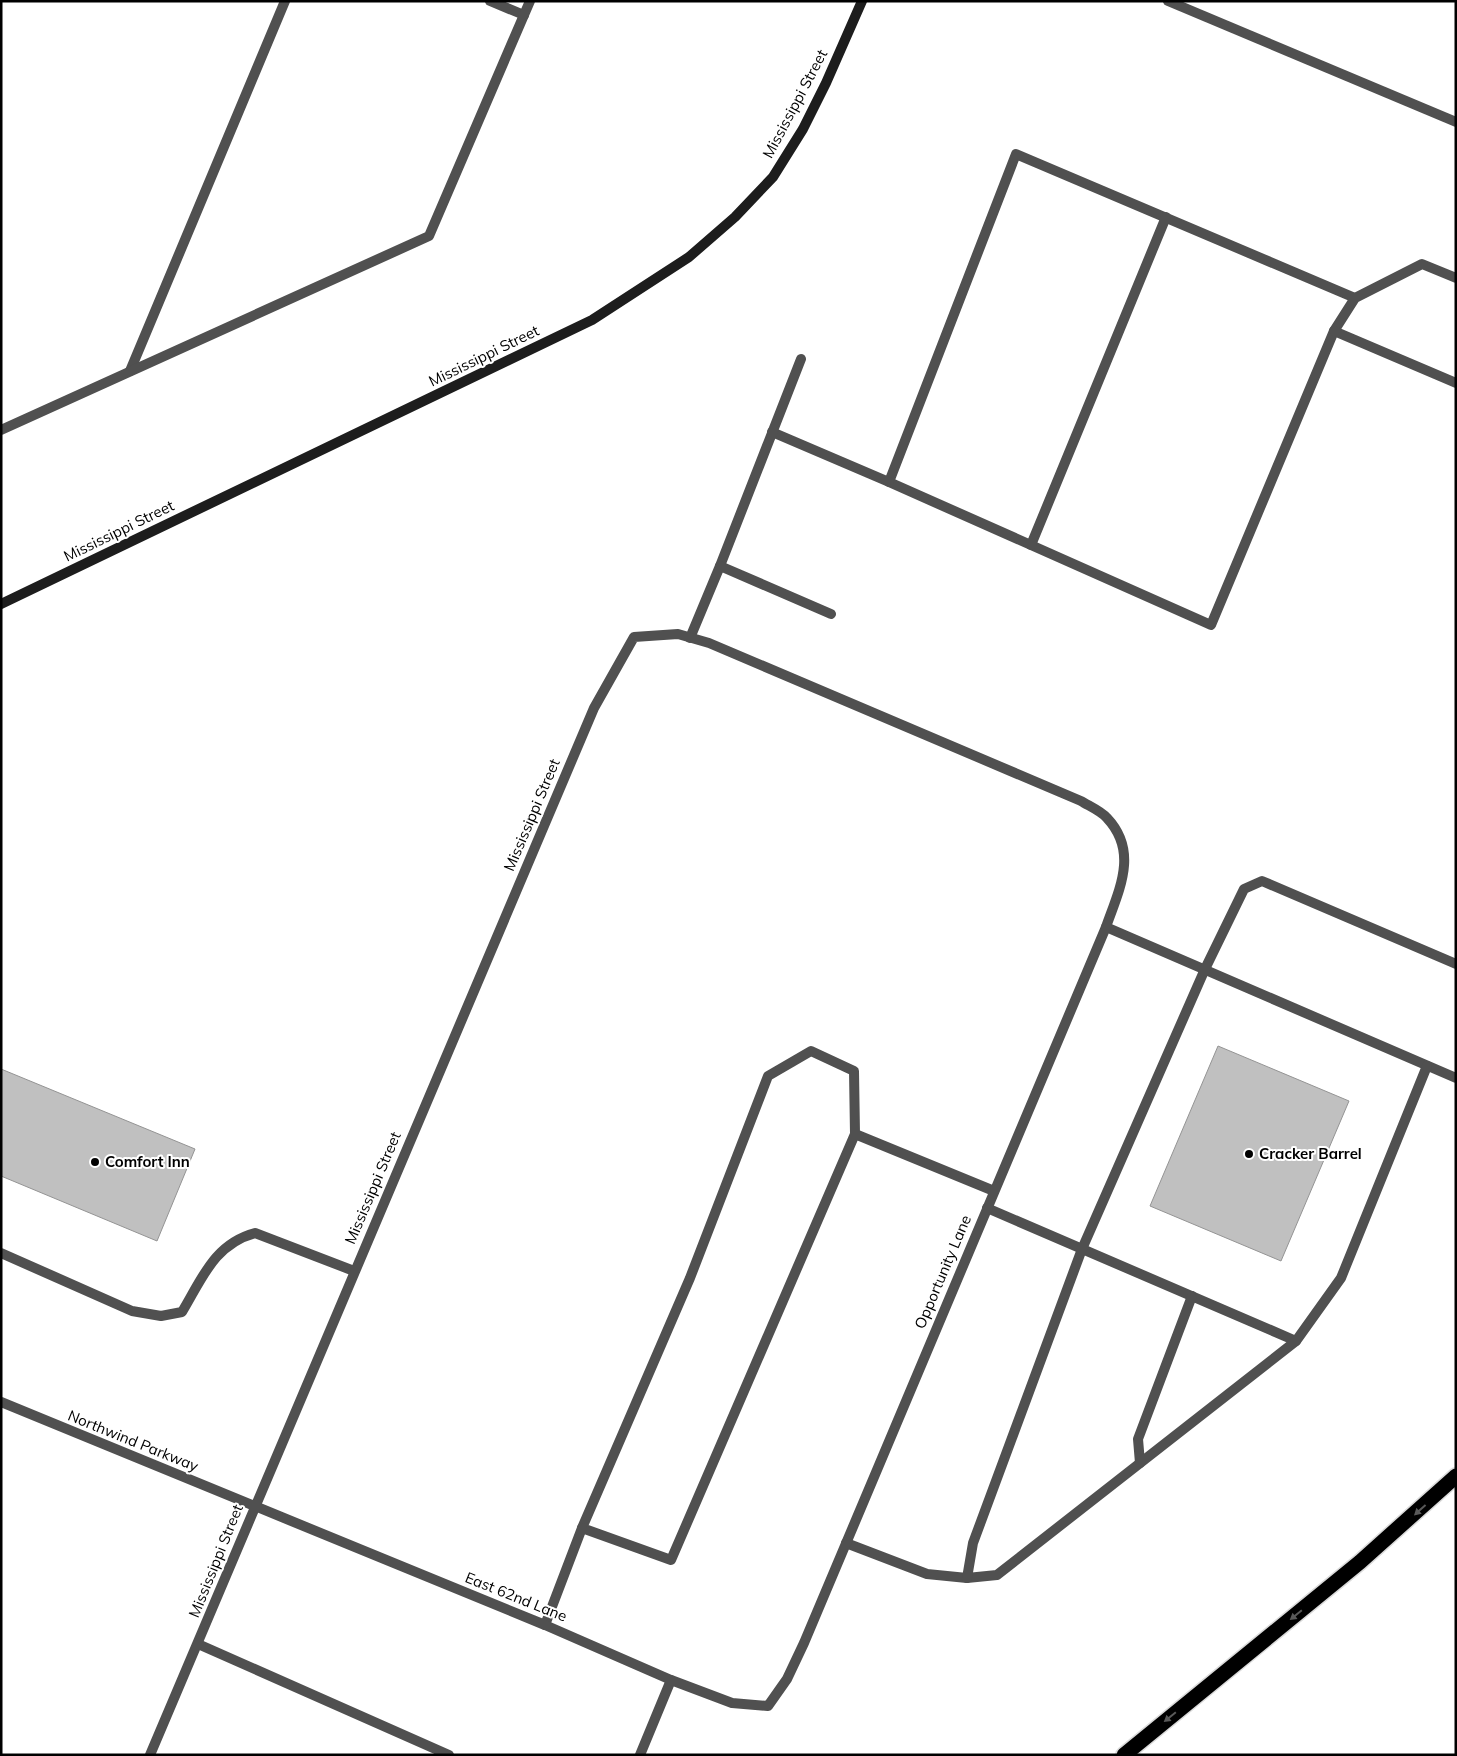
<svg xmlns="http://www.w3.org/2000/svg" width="1457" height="1756" font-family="Mulish,sans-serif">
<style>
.building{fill:#c0c0c0;stroke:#949494}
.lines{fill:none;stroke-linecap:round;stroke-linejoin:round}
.highway-casing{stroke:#dbdbdb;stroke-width:18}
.lane{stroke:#505050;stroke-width:10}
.street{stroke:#505050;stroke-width:10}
.secondary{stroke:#1d1d1d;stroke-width:10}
.highway{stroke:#000;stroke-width:15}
.oneway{fill:#595959}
.poi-dot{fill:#000;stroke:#fff;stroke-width:2}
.labels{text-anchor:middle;stroke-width:4;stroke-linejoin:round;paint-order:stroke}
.street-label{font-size:15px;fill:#000;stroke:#fff}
.poi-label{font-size:15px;font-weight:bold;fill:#000;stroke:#fff;text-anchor:start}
</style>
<rect width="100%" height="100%" fill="#fff"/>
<g class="building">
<polygon points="1218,1046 1349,1101 1281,1261 1150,1206"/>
<polygon points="1,1069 195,1149 157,1241 1,1176"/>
</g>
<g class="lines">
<defs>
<polyline id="highway" points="1124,1755 1360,1562 1456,1476"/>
</defs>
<use href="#highway" class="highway-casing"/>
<g class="lane">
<polyline points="490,1 524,15"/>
<polyline points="1168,1 1456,122"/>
<polyline points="1355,298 1016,154 889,482 1211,625 1334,331 1355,298 1422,264 1456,278"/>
<polyline points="1334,331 1456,383"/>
<polyline points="130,371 285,1"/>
<polyline points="1,430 429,236 530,1"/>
<polyline points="772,432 889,482"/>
<polyline points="1031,545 1166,217"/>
<polyline points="720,566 801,359"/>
<polyline points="690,638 720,566 831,614"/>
<polyline points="1106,927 1456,1078"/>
<polyline points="855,1134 854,1071 811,1051 768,1076 690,1278 582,1528 671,1560 855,1134 994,1191"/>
<polyline points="987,1208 1296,1341"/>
<path d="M1,1253l131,58 29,5 21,-4c20,-33 32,-68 73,-79l99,38"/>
<polyline points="1140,1463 1138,1439 1192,1296"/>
<polyline points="846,1543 927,1574 967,1578 997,1575 1296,1341 1341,1278 1427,1066"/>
<polyline points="967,1578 973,1543 1082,1249 1205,969 1244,889 1262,881 1456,964"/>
<polyline points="545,1625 582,1528"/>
<polyline points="198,1644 449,1755"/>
<polyline points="640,1755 671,1680"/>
</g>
<path class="street" d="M1,1402l544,223 126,55 61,23 36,3 19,-27 17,-36 302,-716c13,-37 33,-75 1,-109 -6,-7 -18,-12 -26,-17l-372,-158 -31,-9 -44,3 -40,71 -444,1047"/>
<polyline class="secondary" points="1,604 592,320 689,257 735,217 773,177 803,129 826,83 862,1"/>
<use href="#highway" class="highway"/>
</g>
<defs><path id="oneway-solid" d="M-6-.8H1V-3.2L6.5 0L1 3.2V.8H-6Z" transform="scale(1.25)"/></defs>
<g class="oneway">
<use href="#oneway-solid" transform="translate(1420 1510) rotate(138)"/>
<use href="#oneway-solid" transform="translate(1296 1615) rotate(141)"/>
<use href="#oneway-solid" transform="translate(1170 1717) rotate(141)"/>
</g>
<g class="poi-dot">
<circle cx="1249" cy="1154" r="5"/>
<circle cx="95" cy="1162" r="5"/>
</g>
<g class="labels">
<g class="street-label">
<text transform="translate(795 104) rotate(-62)" y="5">Mississippi Street</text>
<text transform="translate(484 356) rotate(-26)" y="5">Mississippi Street</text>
<text transform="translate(119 531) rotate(-26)" y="5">Mississippi Street</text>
<text transform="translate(532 815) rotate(-67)" y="5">Mississippi Street</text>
<text transform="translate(373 1188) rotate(-67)" y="5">Mississippi Street</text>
<text transform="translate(943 1272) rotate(-67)" y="5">Opportunity Lane</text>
<text transform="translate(133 1441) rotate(22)" y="5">Northwind Parkway</text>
<text transform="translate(216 1561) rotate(-68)" y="5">Mississippi Street</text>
<text transform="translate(516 1597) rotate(22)" y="5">East 62nd Lane</text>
</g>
<g class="poi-label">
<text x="1259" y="1159">Cracker Barrel</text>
<text x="105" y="1167">Comfort Inn</text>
</g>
</g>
<rect width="1457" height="1756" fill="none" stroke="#000000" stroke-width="5"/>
</svg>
